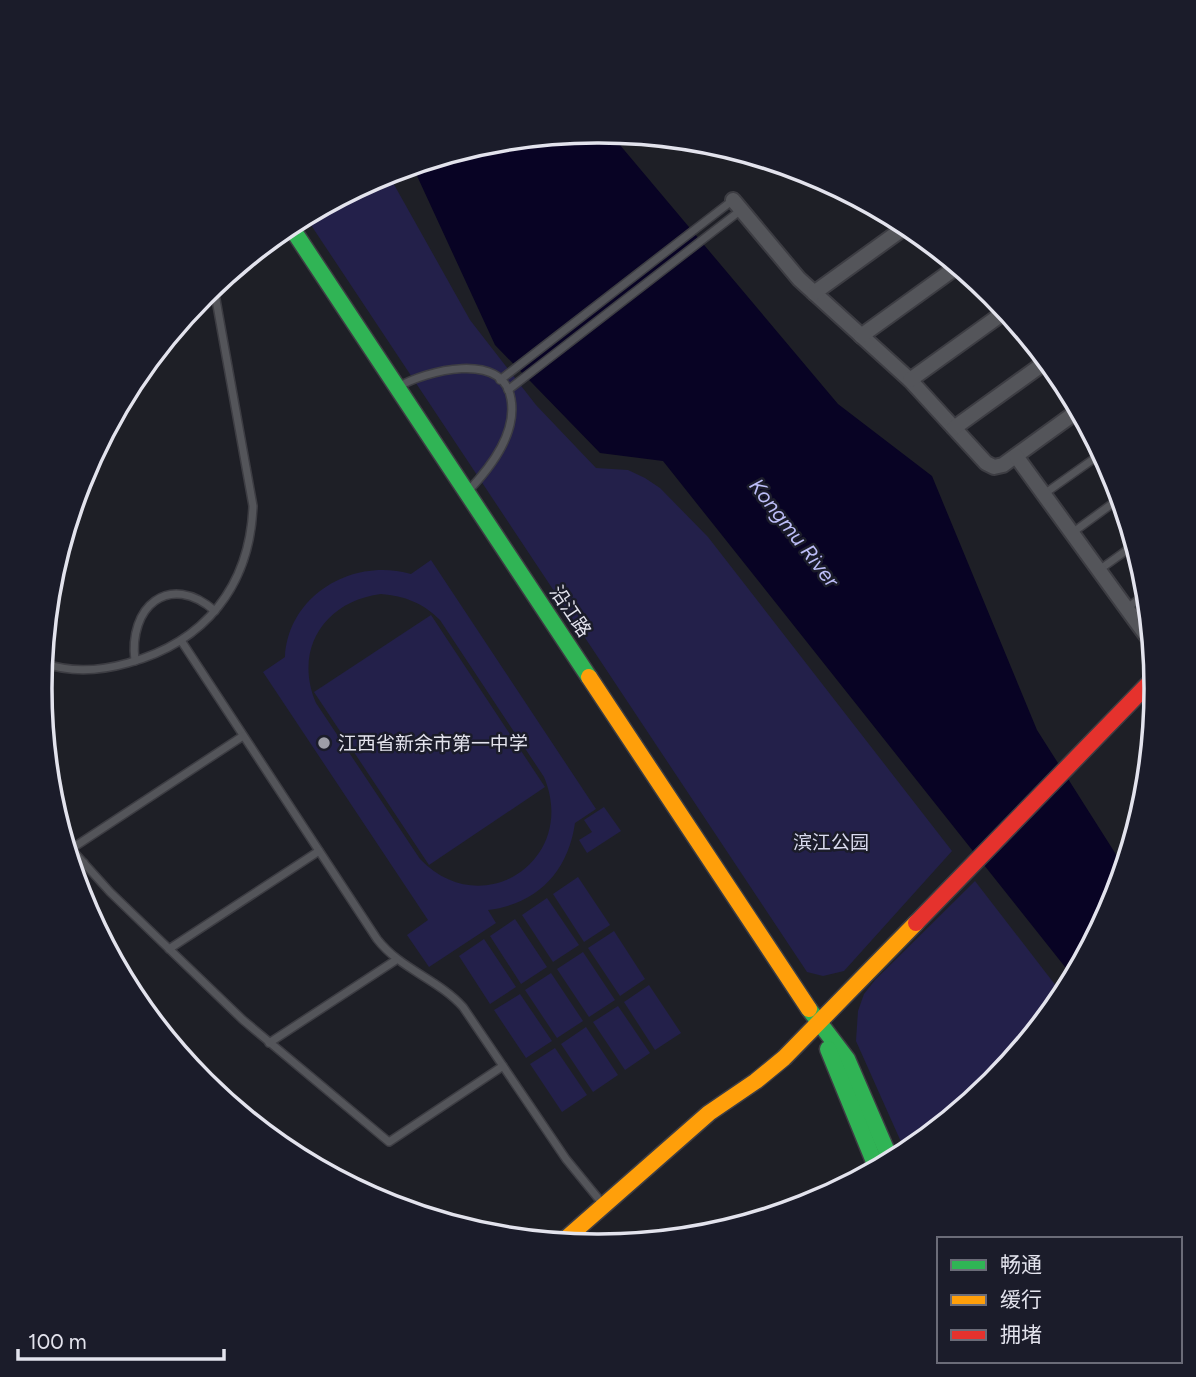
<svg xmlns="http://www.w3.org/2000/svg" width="1196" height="1377" font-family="Figtree,'Noto Sans SC',sans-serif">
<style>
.green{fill:#23204a;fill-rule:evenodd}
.water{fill:#080324}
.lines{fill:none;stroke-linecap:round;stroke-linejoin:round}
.lane-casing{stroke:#3d3d43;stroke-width:10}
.street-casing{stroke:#3d3d43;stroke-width:18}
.fast-casing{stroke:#3d3d43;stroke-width:19}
.slow-casing{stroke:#3d3d43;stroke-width:19}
.jam-casing{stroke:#3d3d43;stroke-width:19}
.lane{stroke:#54555a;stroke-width:7}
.street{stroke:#54555a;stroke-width:14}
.fast{stroke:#30b455;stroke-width:16}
.slow{stroke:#ff9f0a;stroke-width:16}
.jam{stroke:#e5322d;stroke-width:16}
.poi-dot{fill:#9e9ea7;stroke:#1b1c2a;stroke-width:2.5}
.labels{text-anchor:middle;stroke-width:5;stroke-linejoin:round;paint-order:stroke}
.street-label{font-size:19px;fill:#e3e3ed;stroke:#1b1c2a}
.poi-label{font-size:19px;fill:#e3e3ed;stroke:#1b1c2a;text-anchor:start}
.park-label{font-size:19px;fill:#d9daee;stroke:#1b1c2a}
.water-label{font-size:21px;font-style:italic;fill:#bcbdf7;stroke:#1b1c2a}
.rim{fill:none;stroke:#e3e3ed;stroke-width:3.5}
</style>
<rect width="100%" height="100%" fill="#1e1f26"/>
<g class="green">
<polygon points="387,172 470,320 536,405 596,468 628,470 645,478 660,488 708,537 952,851 844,971 823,976 807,972 305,216"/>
<path d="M431,560l165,249 -21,14c-7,49 -38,81 -87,87l8,13 -67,44 -22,-32 21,-15 -165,-248 22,-15c3,-62 68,-100 126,-83zM381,594c24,2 42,9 59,26l104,157c35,83 -62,147 -124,82l-104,-156c-23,-54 9,-102 65,-109z"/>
<polygon points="431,615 545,787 429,865 314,692"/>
<polygon points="604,807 621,831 587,853 579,840 592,832 584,820"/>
<polygon points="578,877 610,925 584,942 553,894"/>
<polygon points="975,881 1063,995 992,1083 906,1153 856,1041 858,1011 864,994 875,980"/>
<polygon points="547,898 579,945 553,962 522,915"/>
<polygon points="515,919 547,967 521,984 490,936"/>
<polygon points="614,931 645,979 620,996 588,948"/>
<polygon points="484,939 516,987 490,1004 459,956"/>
<polygon points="583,952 615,1000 589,1017 557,969"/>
<polygon points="551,973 583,1021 557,1038 525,990"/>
<polygon points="649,985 681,1033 655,1050 624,1002"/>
<polygon points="520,994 552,1041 526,1058 494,1010"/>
<polygon points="618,1006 650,1053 625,1070 593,1022"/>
<polygon points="586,1027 618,1075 593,1092 561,1044"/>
<polygon points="555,1048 587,1095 562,1112 530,1064"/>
</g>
<polygon class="water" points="598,131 609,132 838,404 932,476 1037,730 1124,867 1113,902 1073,977 663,461 600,453 495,345 412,165 490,141"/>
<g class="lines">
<defs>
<g id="lane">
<polyline points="191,309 215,294"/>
<polyline points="500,380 733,200"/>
<path d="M398,387c27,-16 105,-37 113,12 6,34 -20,68 -42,91"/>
<polyline points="508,390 741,210"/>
<polyline points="1044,494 1102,453"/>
<polyline points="1072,533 1120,498"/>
<polyline points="1099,570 1134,545"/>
<polyline points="1127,608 1146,594"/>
<path d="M182,642l195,297c23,30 61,40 86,68l103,152 36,44"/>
<path d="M135,661c-7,-54 34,-90 80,-50"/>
<path d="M43,663c28,10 57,8 85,0 77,-21 122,-77 125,-157l-38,-212 -4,-6"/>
<polyline points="64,841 110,892 243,1020 389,1142 503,1066"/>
<polyline points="71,849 243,736"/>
<polyline points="73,870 84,863"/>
<polyline points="169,949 319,851"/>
<polyline points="269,1043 396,960"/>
</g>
<g id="street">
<polyline points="733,200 799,279 910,380 986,463 994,467 1003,465 1079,410"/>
<polyline points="814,293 908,225"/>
<polyline points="861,336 958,266"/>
<polyline points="910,380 1006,311"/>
<polyline points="954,428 1047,361"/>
<polyline points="1016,456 1151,642"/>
</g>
<g id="fast">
<polyline points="289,224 589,677"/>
<polyline points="809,1009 847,1059 891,1161"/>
<polyline points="828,1049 877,1169"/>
</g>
<g id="slow">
<polyline points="589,677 809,1009"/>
<polyline points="561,1243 709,1113 756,1081 784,1058 916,923"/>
</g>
<polyline id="jam" points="916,923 1155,677"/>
</defs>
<use href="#lane" class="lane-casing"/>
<use href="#street" class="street-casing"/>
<use href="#fast" class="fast-casing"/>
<use href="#slow" class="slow-casing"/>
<use href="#jam" class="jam-casing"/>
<use href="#lane" class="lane"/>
<use href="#street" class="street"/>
<use href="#fast" class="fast"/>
<use href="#slow" class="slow"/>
<use href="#jam" class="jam"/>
</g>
<circle class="poi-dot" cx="324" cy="743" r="7"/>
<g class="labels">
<g class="street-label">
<text transform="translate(571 611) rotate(56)" y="7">沿江路</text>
</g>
<g class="poi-label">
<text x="338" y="750">江西省新余市第一中学</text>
</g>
<g class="park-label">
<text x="831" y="849">滨江公园</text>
</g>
<g class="water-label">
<text transform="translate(794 533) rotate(52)" y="7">Kongmu River</text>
</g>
</g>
<path d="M0 0H1196V1377H0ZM597 143H599A545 545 0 0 1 1144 688V689A545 545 0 0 1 599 1234H597A545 545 0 0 1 52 689V688A545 545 0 0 1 597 143Z" fill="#1b1c2a" fill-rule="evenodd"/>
<path class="rim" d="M597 143H599A545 545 0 0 1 1144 688V689A545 545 0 0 1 599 1234H597A545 545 0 0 1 52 689V688A545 545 0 0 1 597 143Z"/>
<rect x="937" y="1237" width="245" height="126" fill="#1b1c2a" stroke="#6b6c78" stroke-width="2"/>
<rect x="951" y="1260" width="35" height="10" fill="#30b455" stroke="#6b6c78" stroke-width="2"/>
<text x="1000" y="1272" font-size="21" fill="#e3e3ed">畅通</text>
<rect x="951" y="1295" width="35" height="10" fill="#ff9f0a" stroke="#6b6c78" stroke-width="2"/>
<text x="1000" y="1307" font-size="21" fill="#e3e3ed">缓行</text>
<rect x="951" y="1330" width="35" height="10" fill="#e5322d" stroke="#6b6c78" stroke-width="2"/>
<text x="1000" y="1342" font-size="21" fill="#e3e3ed">拥堵</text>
<path d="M18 1349v10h206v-10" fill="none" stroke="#e3e3ed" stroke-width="3.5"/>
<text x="28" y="1349" font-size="21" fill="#e3e3ed" stroke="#1b1c2a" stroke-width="5" paint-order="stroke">100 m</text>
</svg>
